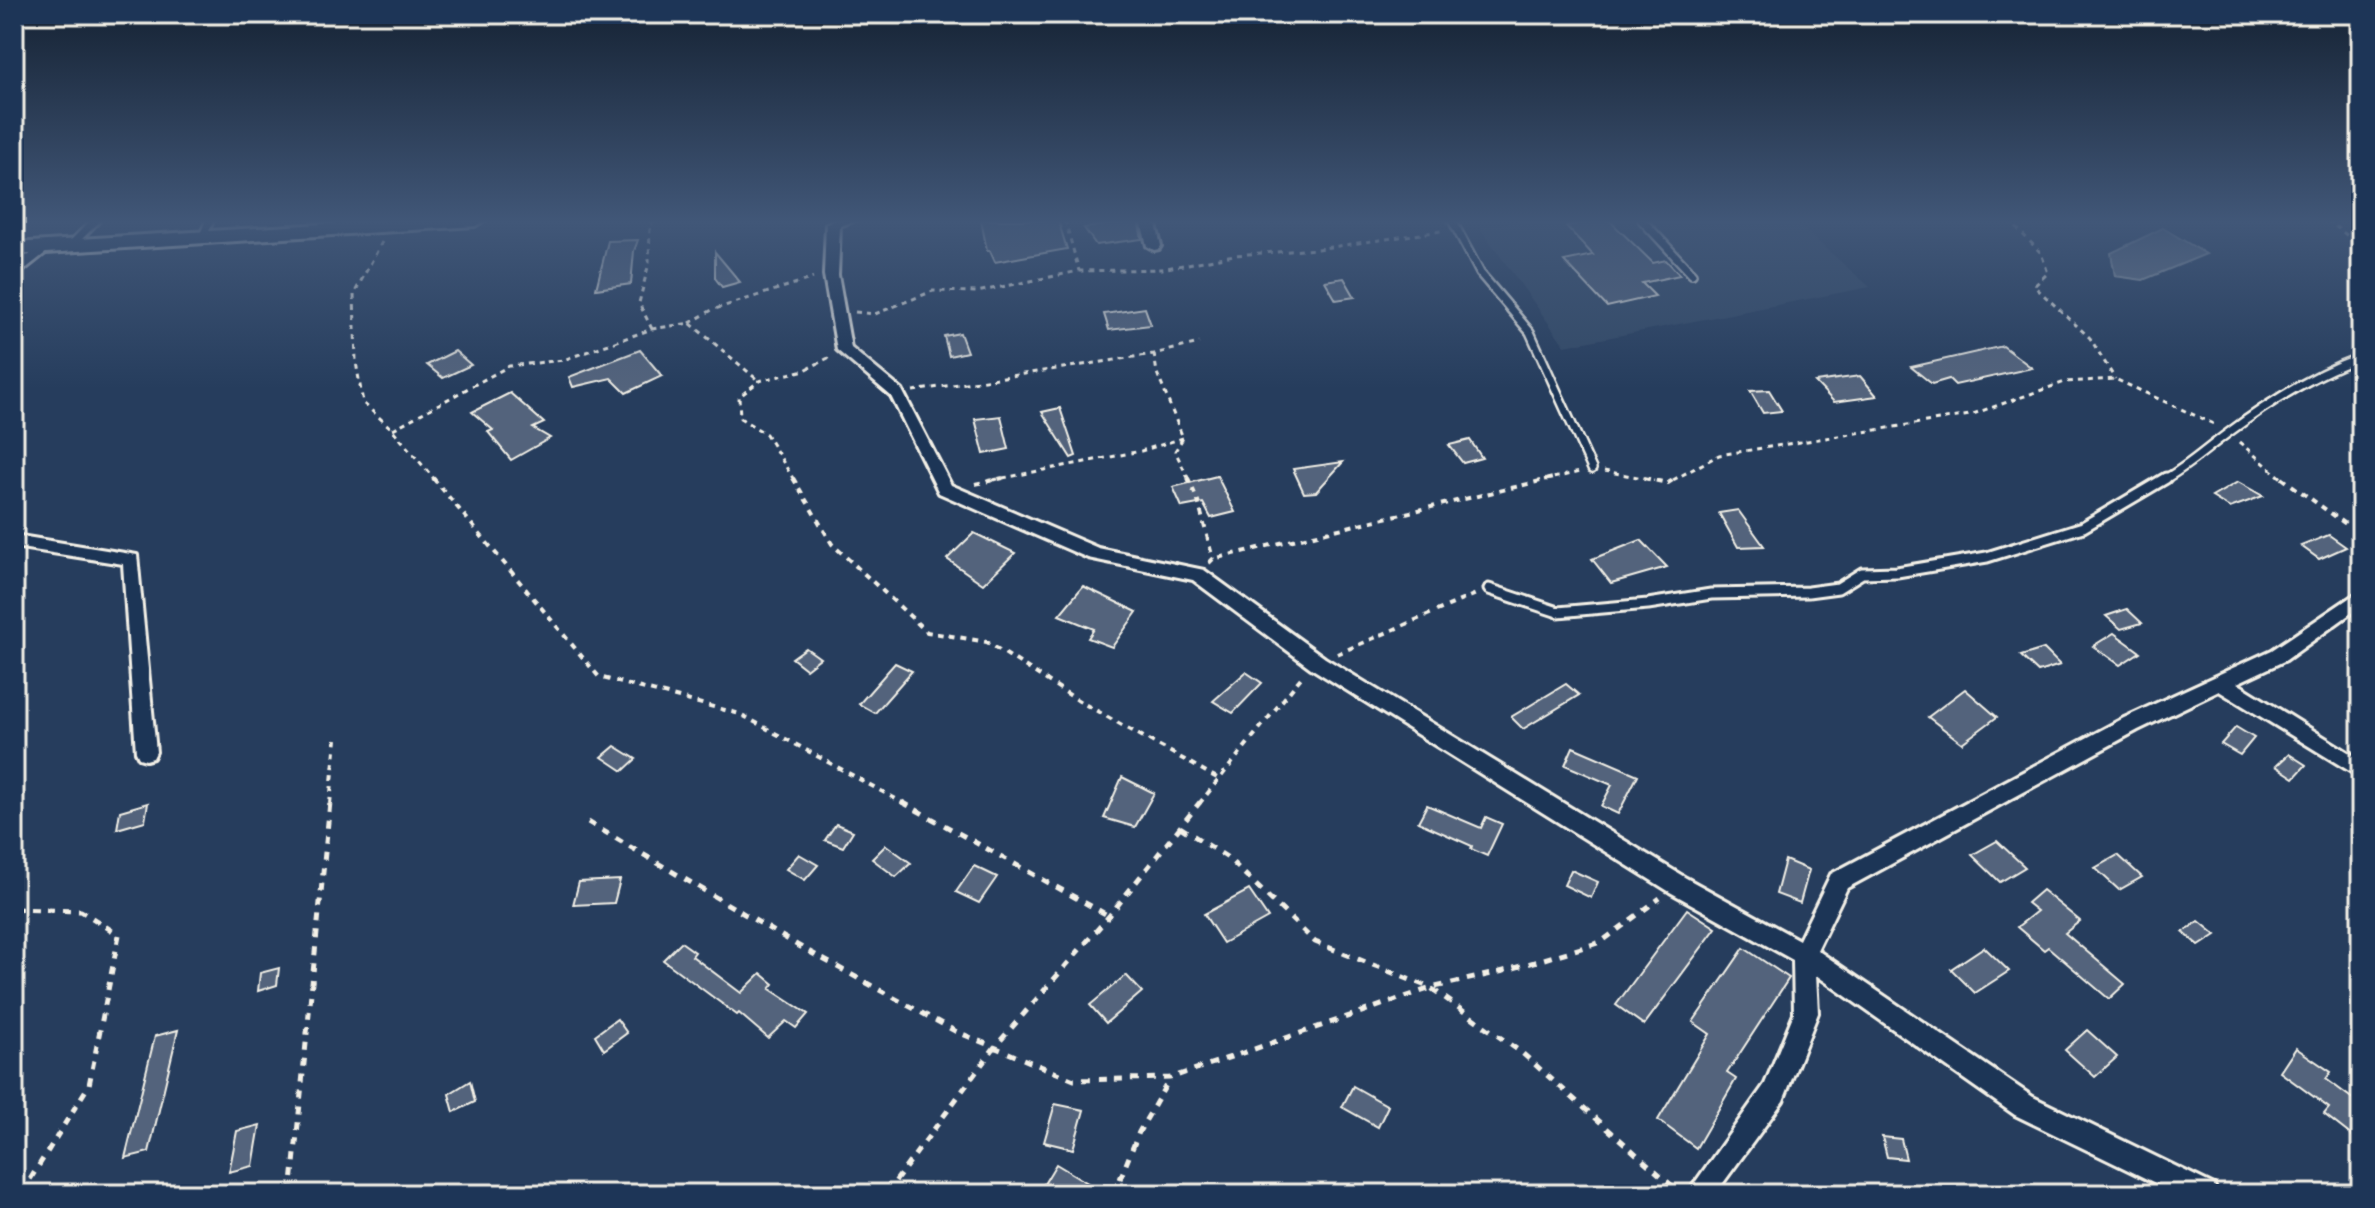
<svg xmlns="http://www.w3.org/2000/svg" width="2375" height="1208" font-family="Dekko,sans-serif">
<style>
.built{fill:#334966}
.water{fill:#677588;stroke:#9fa7ae;stroke-width:2}
.building{fill:#52647b;stroke:#f4f1e8;stroke-width:2}
.lines{fill:none;stroke-linecap:round;stroke-linejoin:round}
.lane-far1-casing{stroke:#f4f1e8;stroke-width:12}
.lane-casing{stroke:#f4f1e8;stroke-width:15}
.street-casing{stroke:#f4f1e8;stroke-width:6}
.secondary-casing{stroke:#f4f1e8;stroke-width:6}
.path-far2{stroke:#f4f1e8;stroke-width:3;stroke-dasharray:5 5;stroke-linecap:butt}
.path-far1{stroke:#f4f1e8;stroke-width:4;stroke-dasharray:6 6;stroke-linecap:butt}
.path{stroke:#f4f1e8;stroke-width:5;stroke-dasharray:8 8;stroke-linecap:butt}
.lane-far1{stroke:#1d3557;stroke-width:7}
.lane{stroke:#1d3557;stroke-width:9}
.street{fill:#1d3557;fill-rule:evenodd}
.secondary{fill:#1d3557;fill-rule:evenodd}
</style>
<rect width="100%" height="100%" fill="#263d5d"/>
<filter id="ink" filterUnits="userSpaceOnUse"><feTurbulence type="fractalNoise" baseFrequency=".0125" numOctaves="2"/><feDisplacementMap in="SourceGraphic" scale="16" xChannelSelector="R" yChannelSelector="G"/><feConvolveMatrix kernelMatrix="1 2 1 2 8 2 1 2 1" color-interpolation-filters="sRGB"/></filter>
<g filter="url(#ink)">
<polygon class="built" points="1524,220 1793,220 1870,287 1565,346 1480,228"/>
<polygon class="water" points="2163,228 2206,254 2143,280 2115,276 2111,253"/>
<g class="building">
<polygon points="981,220 1058,220 1067,249 995,262 990,251 987,251"/>
<polygon points="1138,220 1142,239 1096,245 1084,228"/>
<polygon points="1599,220 1609,220 1653,263 1666,260 1680,275 1642,283 1655,296 1607,307 1564,261 1593,255 1566,226"/>
<polygon points="638,240 634,251 631,284 596,289 608,241"/>
<polygon points="715,252 740,282 722,287 715,278"/>
<polygon points="1344,278 1355,297 1336,300 1325,281"/>
<polygon points="1145,308 1151,325 1109,330 1104,314"/>
<polygon points="960,333 967,352 949,356 944,336"/>
<polygon points="2003,346 2032,368 1955,385 1949,379 1932,384 1911,367"/>
<polygon points="640,350 662,376 626,393 611,378 573,387 569,377"/>
<polygon points="455,351 471,365 443,378 427,365"/>
<polygon points="1860,376 1877,396 1834,402 1815,382"/>
<polygon points="1769,390 1782,411 1763,413 1750,391"/>
<polygon points="510,393 544,423 533,428 550,438 511,460 488,432 493,430 472,412"/>
<polygon points="1060,408 1076,456 1071,458 1042,412"/>
<polygon points="1001,416 1009,449 984,454 975,419"/>
<polygon points="1470,440 1482,458 1463,463 1449,445"/>
<polygon points="1343,462 1316,492 1304,493 1293,469"/>
<polygon points="1217,476 1235,512 1211,518 1203,503 1182,507 1173,487"/>
<polygon points="2238,482 2263,496 2230,508 2212,497"/>
<polygon points="1738,510 1764,546 1738,547 1719,513"/>
<polygon points="974,533 1015,553 983,584 947,559"/>
<polygon points="2329,535 2346,547 2319,559 2301,546"/>
<polygon points="1641,540 1667,567 1611,583 1592,559"/>
<polygon points="1083,586 1137,612 1112,647 1088,638 1094,629 1059,615"/>
<polygon points="2127,609 2142,623 2121,629 2106,616"/>
<polygon points="2114,633 2140,652 2120,665 2093,646"/>
<polygon points="806,648 820,658 806,669 792,658"/>
<polygon points="2044,649 2060,665 2038,672 2021,656"/>
<polygon points="895,663 912,671 875,713 859,704"/>
<polygon points="1246,672 1262,683 1233,713 1213,701"/>
<polygon points="1566,684 1579,695 1523,729 1511,717"/>
<polygon points="1965,689 1997,717 1962,743 1928,717"/>
<polygon points="2236,727 2254,738 2240,755 2221,744"/>
<polygon points="615,746 636,759 623,771 602,757"/>
<polygon points="1573,747 1638,775 1618,814 1601,806 1612,785 1565,765"/>
<polygon points="2289,754 2306,765 2294,778 2276,766"/>
<polygon points="1122,777 1154,793 1135,827 1104,818"/>
<polygon points="148,803 145,821 117,829 120,811"/>
<polygon points="1427,805 1481,828 1486,817 1502,824 1487,856 1471,849 1472,846 1418,822"/>
<polygon points="836,824 853,831 843,847 825,840"/>
<polygon points="1997,841 2025,867 2000,882 1972,855"/>
<polygon points="886,845 911,863 896,877 872,859"/>
<polygon points="799,854 818,865 805,880 786,869"/>
<polygon points="2118,855 2142,877 2119,890 2095,868"/>
<polygon points="1785,860 1809,870 1800,903 1776,894"/>
<polygon points="974,866 997,877 979,903 956,892"/>
<polygon points="1571,870 1598,882 1591,898 1564,885"/>
<polygon points="620,880 614,903 573,905 579,882"/>
<polygon points="1249,890 1268,918 1223,943 1204,914"/>
<polygon points="2042,890 2080,921 2065,933 2125,984 2109,999 2048,947 2044,950 2017,927 2037,911 2027,903"/>
<polygon points="1687,909 1716,928 1644,1025 1616,1005"/>
<polygon points="2199,921 2216,935 2199,946 2183,932"/>
<polygon points="681,942 695,952 692,956 741,993 761,973 774,984 770,989 808,1014 796,1028 786,1021 768,1038 739,1013 737,1015 663,960"/>
<polygon points="1984,947 2009,971 1975,993 1951,969"/>
<polygon points="1744,948 1789,978 1727,1073 1736,1079 1696,1148 1658,1120 1710,1034 1693,1022"/>
<polygon points="279,968 277,985 258,991 260,973"/>
<polygon points="1126,975 1142,992 1106,1023 1090,1005"/>
<polygon points="617,1019 627,1033 604,1050 595,1035"/>
<polygon points="178,1030 149,1152 125,1158 155,1036"/>
<polygon points="2087,1030 2117,1057 2095,1077 2065,1050"/>
<polygon points="2296,1048 2331,1072 2326,1079 2361,1105 2361,1143 2324,1114 2329,1108 2280,1072"/>
<polygon points="470,1081 475,1102 454,1112 449,1094"/>
<polygon points="1353,1086 1388,1106 1378,1127 1342,1107"/>
<polygon points="1055,1104 1084,1110 1073,1149 1044,1142"/>
<polygon points="260,1125 253,1166 229,1172 237,1131"/>
<polygon points="1882,1137 1901,1139 1906,1159 1887,1157"/>
<polygon points="1056,1164 1106,1194 1038,1194"/>
</g>
<g class="lines">
<defs>
<g id="lane-far1">
<polyline points="1452,220 1480,273 1530,332 1592,469"/>
<polyline points="1642,220 1692,274"/>
<polyline points="203,236 210,220"/>
<polyline points="71,245 96,220"/>
<polyline points="14,261 27,259"/>
<path d="M2163,480c24,-13 43,-31 65,-47 40,-30 86,-59 133,-76"/>
</g>
<polyline id="lane" points="1489,589 1558,612 1648,604 1711,594 1808,592 1838,588 1862,573 1897,572 1987,557 2083,527 2166,478"/>
<g id="street">
<polygon points="834,220 856,220 840,226 838,275 851,348 902,390 951,485 1098,548 1204,570 1325,658 1686,878 1799,940 1831,874 2124,718 2272,650 2361,590 2361,606 2286,660 2237,683 2361,760 2361,778 2219,691 2138,730 1847,888 1817,950 2033,1097 2214,1185 2218,1194 2178,1194 2015,1115 1816,975 1818,1013 1783,1101 1715,1194 1687,1194 1765,1084 1794,1013 1793,960 1670,892 1311,668 1193,580 1088,558 939,493 891,396 837,350 824,275 826,224"/>
<polygon points="1141,220 1155,220 1161,246 1159,249 1154,250 1147,246"/>
<polygon points="43,244 50,248 48,251 14,278 14,267"/>
<polygon points="14,535 137,555 156,752 153,758 146,760 139,758 136,752 123,564 14,547"/>
</g>
<polygon id="secondary" points="386,220 485,220 475,226 14,255 14,243"/>
</defs>
<use href="#lane-far1" class="lane-far1-casing"/>
<use href="#lane" class="lane-casing"/>
<use href="#street" class="street-casing"/>
<use href="#secondary" class="secondary-casing"/>
<g class="path-far2">
<polyline points="1065,220 1079,271"/>
<polyline points="2009,220 2041,253 2048,273 2034,286 2090,338 2115,379"/>
<polyline points="2327,220 2361,246"/>
<polyline points="382,242 354,294 356,362 363,403 392,429 435,480"/>
<polyline points="855,312 875,314 933,291 977,292 1079,271 1162,269 1234,255 1317,249 1441,231"/>
<polyline points="690,323 712,310 813,278"/>
<polyline points="652,329 639,303 649,263 650,225 656,220"/>
<polyline points="1154,354 1157,373 1183,438 1175,451 1189,480"/>
<polyline points="913,391 1154,354 1199,343"/>
<polyline points="393,429 509,366 563,360 652,329 690,323 759,381"/>
<polyline points="2239,442 2284,480"/>
<polyline points="1604,471 1654,480"/>
<polyline points="794,480 766,434 740,418 739,397 759,381 805,370 832,356"/>
<polyline points="993,480 1141,451 1183,438"/>
<polyline points="1544,480 1580,472"/>
<polyline points="1673,480 1719,455 1970,415 2065,382 2115,379 2216,425"/>
</g>
<g class="path-far1">
<polyline points="433,478 599,677 740,714 905,804"/>
<polyline points="793,478 832,544 927,632 987,642 1079,701 1217,778"/>
<polyline points="1188,478 1198,501 1213,559"/>
<polyline points="1644,478 1668,483 1676,478"/>
<polyline points="2282,478 2361,535"/>
<polyline points="975,484 1003,478"/>
<polyline points="1209,563 1213,559 1553,478"/>
<polyline points="1337,654 1476,594"/>
<polyline points="330,804 336,739"/>
<polyline points="1199,804 1303,675"/>
</g>
<g class="path">
<polyline points="902,802 1109,916"/>
<polyline points="588,822 797,945 955,1031 1074,1080 1170,1078 1431,988 1504,971 1601,942 1660,898"/>
<polyline points="1180,827 1228,858 1315,942 1431,988 1522,1053 1677,1190"/>
<polyline points="14,909 81,911 119,935 89,1085 21,1194"/>
<polyline points="291,1194 330,802"/>
<polyline points="886,1194 994,1048 1109,916 1200,802"/>
<polyline points="1114,1194 1139,1132 1170,1078"/>
</g>
<use href="#lane-far1" class="lane-far1"/>
<use href="#lane" class="lane"/>
<use href="#street" class="street"/>
<use href="#secondary" class="secondary"/>
</g>
</g>
<linearGradient id="sky" x2="0" y2="1"><stop stop-color="#152233"/><stop offset="0.57" stop-color="#415778"/><stop offset="1" stop-color="#415778" stop-opacity="0"/></linearGradient>
<rect width="2375" height="389" fill="url(#sky)"/>
<rect width="2375" height="1208" fill="none" stroke="#1d3557" stroke-width="48"/>
<rect x="24" y="24" width="2327" height="1160" fill="none" stroke="#f4f1e8" stroke-width="3" filter="url(#ink)"/>
</svg>
